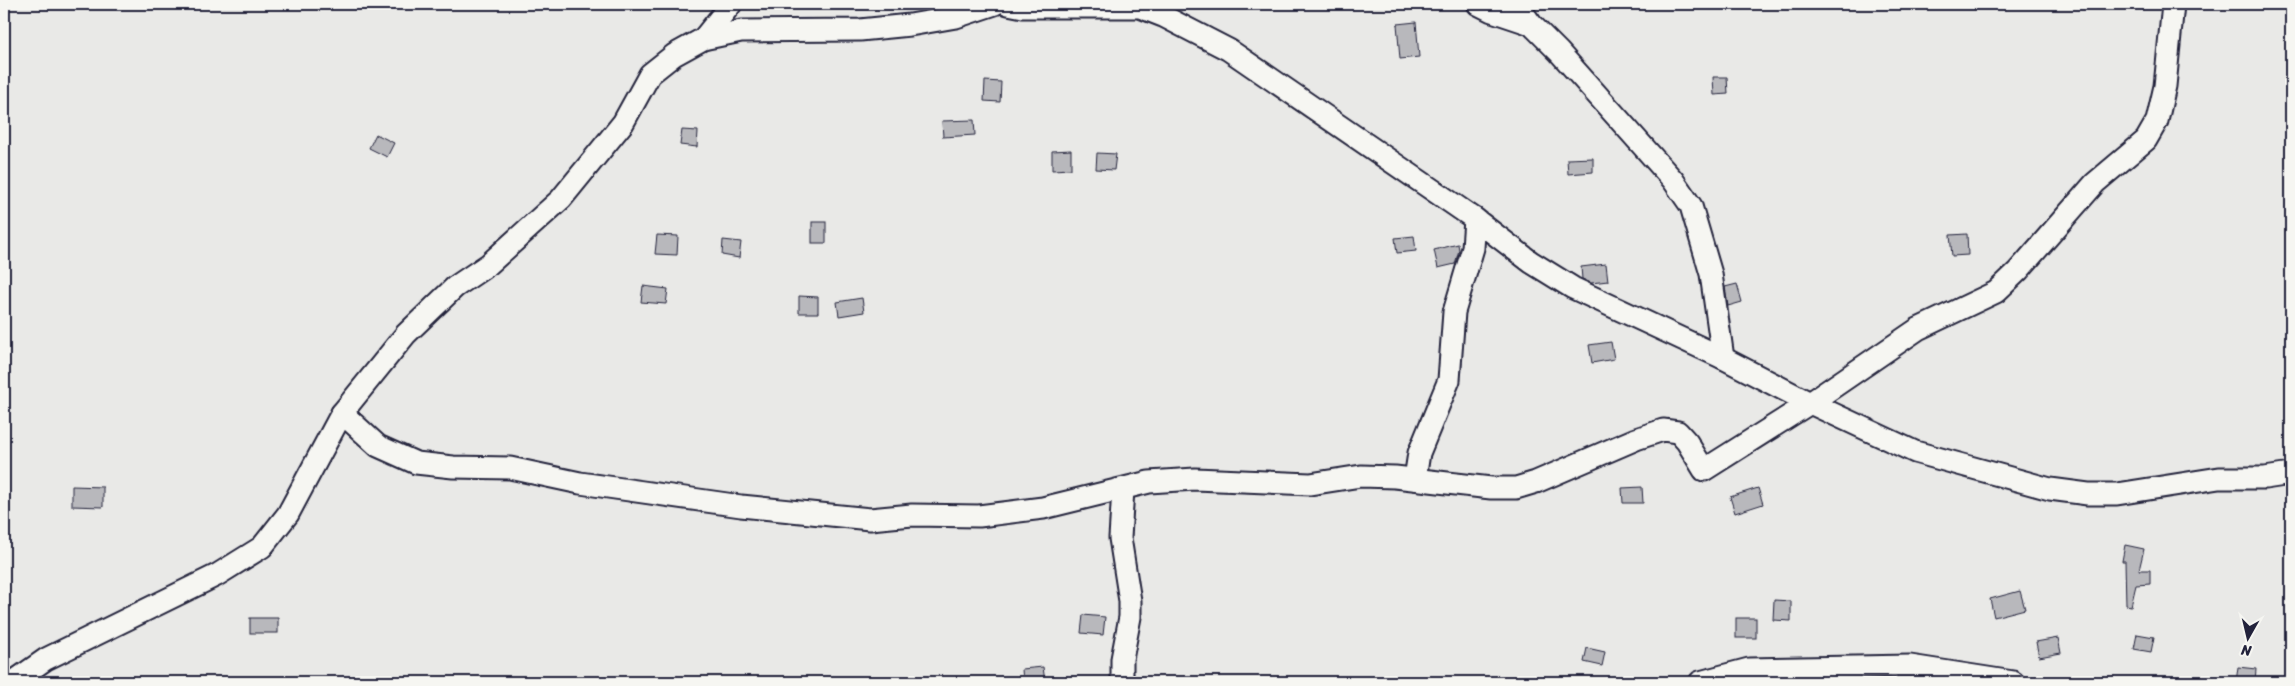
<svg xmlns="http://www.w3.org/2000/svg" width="2295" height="686" font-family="Sriracha,sans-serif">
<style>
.building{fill:#b8b8bc;stroke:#22223b}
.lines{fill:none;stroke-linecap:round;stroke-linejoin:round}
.street-casing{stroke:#22223b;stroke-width:25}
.street{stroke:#f6f6f2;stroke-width:21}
</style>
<rect width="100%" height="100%" fill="#e9e9e7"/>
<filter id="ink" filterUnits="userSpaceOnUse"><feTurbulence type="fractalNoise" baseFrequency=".02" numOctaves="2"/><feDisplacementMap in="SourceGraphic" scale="10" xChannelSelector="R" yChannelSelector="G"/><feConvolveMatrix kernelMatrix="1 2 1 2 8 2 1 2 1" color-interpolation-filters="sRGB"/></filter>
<g filter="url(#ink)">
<g class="building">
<polygon points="1416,22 1419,57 1400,59 1397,24"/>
<polygon points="1713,77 1727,77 1728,94 1714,95"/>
<polygon points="985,81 1001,82 1000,102 984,101"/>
<polygon points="974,120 975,135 943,137 942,121"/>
<polygon points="682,130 698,131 697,147 680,145"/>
<polygon points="376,134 394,143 387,157 369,148"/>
<polygon points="1071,150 1071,169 1052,170 1052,151"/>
<polygon points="1097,153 1116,154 1114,170 1096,169"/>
<polygon points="1593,158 1593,172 1568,174 1567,159"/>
<rect x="812" y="222" width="14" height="21"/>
<polygon points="1967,234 1968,255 1952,256 1950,235"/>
<polygon points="657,235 678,236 677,255 655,254"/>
<polygon points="1414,236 1416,251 1397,253 1395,238"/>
<polygon points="723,240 741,242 739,258 722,255"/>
<polygon points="1458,244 1459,250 1455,264 1438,268 1434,250"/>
<polygon points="1606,264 1608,281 1591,283 1582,279 1581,267"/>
<polygon points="1737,284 1742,302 1728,306 1725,287"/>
<polygon points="643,286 668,289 666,304 641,302"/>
<polygon points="799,296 818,297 818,313 799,313"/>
<polygon points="862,298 864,312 839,316 837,302"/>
<polygon points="1611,342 1614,359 1592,363 1589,345"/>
<polygon points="72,486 103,487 103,507 72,506"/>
<polygon points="1642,487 1643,503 1623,503 1622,488"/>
<polygon points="1758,488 1763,504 1735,513 1730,497"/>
<polygon points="2125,545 2144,549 2139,570 2150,570 2150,584 2136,585 2131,606 2126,605 2125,561 2122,561"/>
<polygon points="2020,591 2025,609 1994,617 1990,599"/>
<polygon points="1774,600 1791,601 1791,621 1773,620"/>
<polygon points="1083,615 1105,617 1103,635 1081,633"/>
<rect x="250" y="618" width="28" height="15"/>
<rect x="1736" y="618" width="20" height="20"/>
<polygon points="2137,634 2154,637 2151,652 2134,649"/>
<polygon points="2058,638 2061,653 2039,657 2036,642"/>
<polygon points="1587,648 1605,652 1602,666 1584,662"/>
<polygon points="1043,667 1045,682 1023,682 1022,669"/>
<polygon points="2238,667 2256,669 2255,682 2236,682"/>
</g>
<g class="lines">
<defs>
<g id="street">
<polyline points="1008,4 1023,7 1140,7 1163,16 1229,50 1475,219 1531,262 1573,288 1723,358 1810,403 1915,452 2050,489 2088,494 2117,494 2219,478 2265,478 2291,474"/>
<polyline points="1478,4 1492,11 1531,24"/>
<polyline points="1517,4 1531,24 1559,52 1673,180 1691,206 1711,274 1723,358"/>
<polyline points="703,39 731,4"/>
<polyline points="342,413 378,446 416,463 453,467 510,468 580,483 741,506 870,519 912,515 979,516 1043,508 1149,482 1195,479 1310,484 1361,476 1395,477 1491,488 1516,488 1536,482 1636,439 1663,430 1678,432 1687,442 1704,470 1810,403 1918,329 1996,292 2018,271 2095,183 2146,140 2157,121 2165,86 2173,4"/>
<polyline points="1415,479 1419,453 1449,380 1454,312 1473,248 1475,219"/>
<polyline points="13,682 46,659 217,575 262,547 288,514 342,413 406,334 455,287 489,264 561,199 623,123 650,74 674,55 703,39 741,31 860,30 910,25 956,17 995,4"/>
<polyline points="1122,682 1122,659 1130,617 1130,601 1120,538 1123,489"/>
<polyline points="1700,682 1749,669 1910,666 2013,682"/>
</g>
</defs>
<use href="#street" class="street-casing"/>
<use href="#street" class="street"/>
</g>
</g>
<rect width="2295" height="686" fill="none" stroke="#f6f6f2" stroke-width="20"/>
<rect x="10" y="10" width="2275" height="666" fill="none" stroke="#22223b" stroke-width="2" filter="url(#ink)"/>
<g transform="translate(2248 638) rotate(188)" stroke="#f6f6f2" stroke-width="4" paint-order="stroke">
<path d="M0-4L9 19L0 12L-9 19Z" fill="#22223b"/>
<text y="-8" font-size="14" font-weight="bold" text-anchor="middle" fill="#22223b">N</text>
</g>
</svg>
